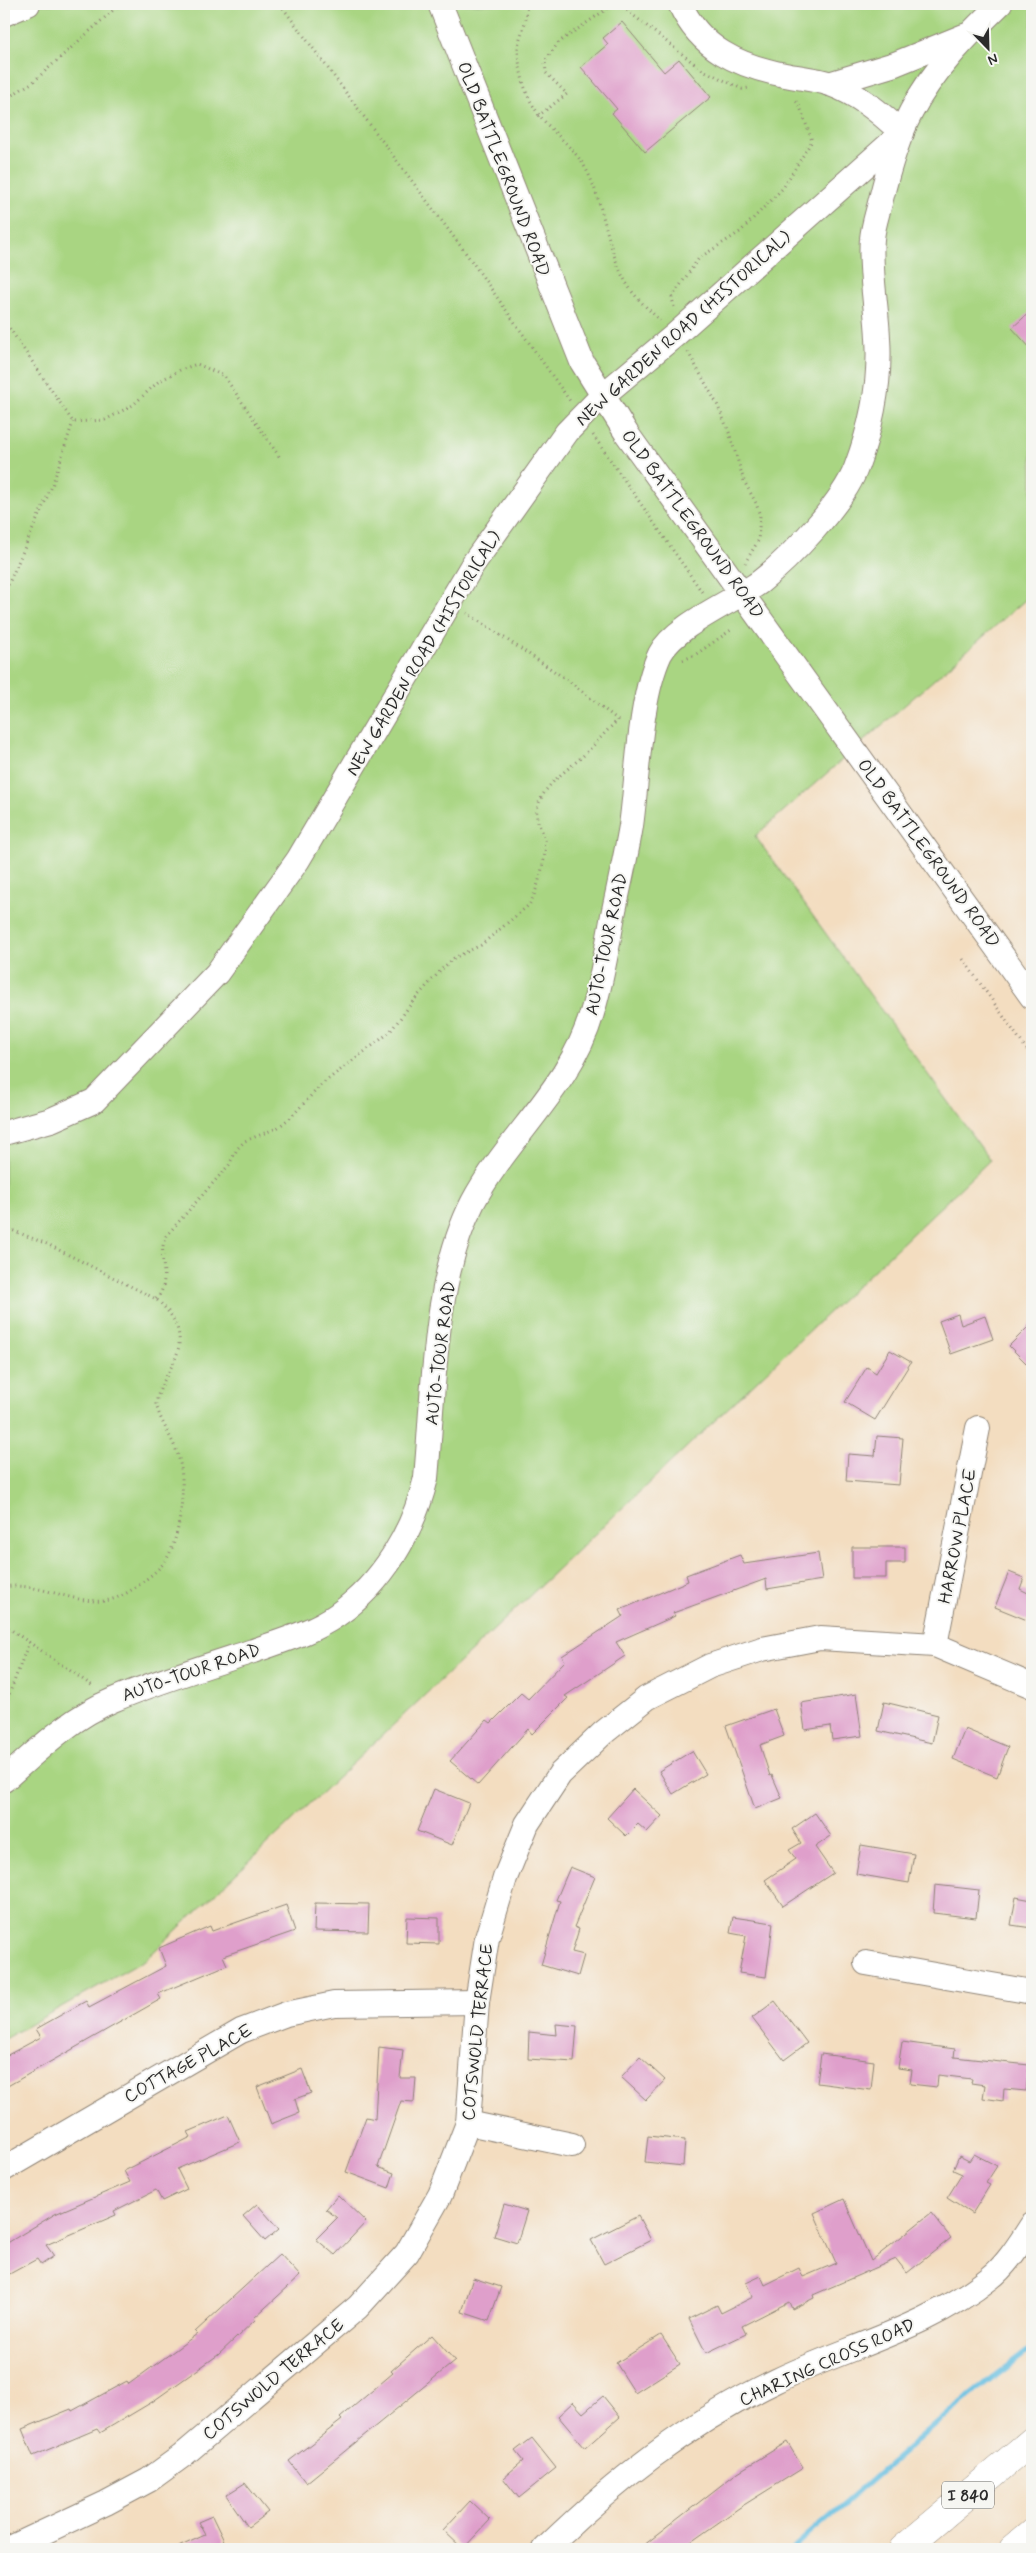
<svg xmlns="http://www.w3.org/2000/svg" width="1036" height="2553" font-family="Mynerve,sans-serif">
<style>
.green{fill:#a9d582;stroke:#6a8056}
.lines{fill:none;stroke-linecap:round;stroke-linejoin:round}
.stream{stroke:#62bde0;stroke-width:5.5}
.building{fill:#df9fcb}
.minor-casing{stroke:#8f8476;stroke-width:26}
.highway-casing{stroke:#8f8476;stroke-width:29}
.path{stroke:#8f8476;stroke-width:3;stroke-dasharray:1 4;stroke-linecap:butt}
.minor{stroke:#fff;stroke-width:24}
.highway{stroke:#fff;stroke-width:28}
.labels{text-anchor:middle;stroke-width:4;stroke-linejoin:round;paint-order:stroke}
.shield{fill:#f6f6f2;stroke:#686867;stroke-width:1}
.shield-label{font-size:16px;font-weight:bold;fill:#2b2b2b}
.street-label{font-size:18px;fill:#2b2b2b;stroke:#f6f6f2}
</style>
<rect width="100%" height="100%" fill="#f6f6f2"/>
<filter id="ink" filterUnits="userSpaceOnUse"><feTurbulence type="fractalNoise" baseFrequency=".02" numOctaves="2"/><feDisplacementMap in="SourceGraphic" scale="10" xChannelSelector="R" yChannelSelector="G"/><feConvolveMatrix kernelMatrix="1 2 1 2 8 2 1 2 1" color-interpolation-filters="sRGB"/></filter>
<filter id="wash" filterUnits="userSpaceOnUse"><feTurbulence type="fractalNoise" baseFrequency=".0096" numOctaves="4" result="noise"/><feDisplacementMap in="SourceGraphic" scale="20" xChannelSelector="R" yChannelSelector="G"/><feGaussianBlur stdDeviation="1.12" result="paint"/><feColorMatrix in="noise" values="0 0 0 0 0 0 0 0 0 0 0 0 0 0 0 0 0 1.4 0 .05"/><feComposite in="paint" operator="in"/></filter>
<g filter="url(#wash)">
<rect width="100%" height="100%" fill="#f3ddc0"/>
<polygon class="green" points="4,4 1032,4 1032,594 755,836 990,1160 145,1960 4,2039"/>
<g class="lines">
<polyline class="stream" points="792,2549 954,2408 1032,2348"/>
</g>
<g id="blocks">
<g class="building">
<polygon points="622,22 664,72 679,59 711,97 645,152 612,113 617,109 581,67 608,44 603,38"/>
<polygon points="1032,310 1032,350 1012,328"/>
<polygon points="958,1314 961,1325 985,1316 993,1339 951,1354 939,1321"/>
<polygon points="1032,1323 1032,1369 1009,1346"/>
<polygon points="890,1350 911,1362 875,1420 845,1402 867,1367 876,1373"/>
<polygon points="877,1436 903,1438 899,1485 846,1481 848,1454 875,1456"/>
<polygon points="852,1547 905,1547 905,1563 886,1563 886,1578 852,1578"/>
<polygon points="818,1553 822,1580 767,1589 766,1579 673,1613 675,1616 616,1642 625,1656 565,1696 568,1698 532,1734 528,1729 478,1785 450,1761 487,1720 491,1723 521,1693 528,1699 565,1661 562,1656 623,1616 620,1610 688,1581 686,1575 740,1555 744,1564"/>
<polygon points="1009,1572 1024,1578 1020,1589 1032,1595 1032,1622 995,1607"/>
<polygon points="856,1694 862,1736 832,1740 830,1726 805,1730 801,1703"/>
<polygon points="884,1702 938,1715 932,1743 878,1731"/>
<polygon points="774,1709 784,1736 760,1745 770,1776 772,1775 782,1798 755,1809 726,1726"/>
<polygon points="965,1729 1008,1747 997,1777 953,1759"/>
<polygon points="692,1751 706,1774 673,1794 659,1771"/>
<polygon points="434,1789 469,1803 452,1845 417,1831"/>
<polygon points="633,1789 662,1816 647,1832 638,1824 626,1836 607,1818"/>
<polygon points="815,1813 831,1836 815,1847 833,1873 783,1906 765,1880 796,1859 789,1850 801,1843 792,1829"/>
<polygon points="861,1845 914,1854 909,1883 856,1874"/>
<polygon points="570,1867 595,1877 574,1927 579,1929 572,1952 584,1955 578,1976 541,1965 560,1901 556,1900"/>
<polygon points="935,1885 979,1890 976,1918 933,1913"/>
<polygon points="1016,1897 1032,1900 1032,1928 1011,1925"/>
<polygon points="315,1903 369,1904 368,1932 314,1931"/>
<polygon points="286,1905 295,1931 223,1956 227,1965 158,1994 161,1999 4,2088 4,2057 41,2037 36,2029 86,2001 89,2007 166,1966 159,1948 210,1926 212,1931"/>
<polygon points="407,1917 439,1918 439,1944 406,1943"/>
<polygon points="733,1917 773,1923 766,1977 739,1973 746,1936 730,1933"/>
<polygon points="775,2001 807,2043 784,2060 752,2018"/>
<polygon points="556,2024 577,2026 574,2062 528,2059 529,2032 557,2035"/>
<polygon points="902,2042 955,2049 954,2057 1029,2065 1026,2091 1004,2089 1003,2101 983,2098 985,2085 971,2083 972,2079 938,2075 937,2087 910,2084 912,2070 898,2068"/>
<polygon points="379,2047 403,2050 400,2078 416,2078 414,2102 401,2101 378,2167 394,2173 389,2188 346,2172 366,2117 375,2119"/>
<polygon points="821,2054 874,2061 871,2090 817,2083"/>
<polygon points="640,2057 665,2080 646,2100 621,2077"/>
<polygon points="302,2069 311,2093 295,2099 299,2113 271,2124 257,2087"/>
<polygon points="228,2115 240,2142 177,2169 187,2189 162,2201 156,2190 114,2211 116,2215 46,2245 54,2256 41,2265 37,2259 4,2277 4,2245 55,2214 130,2182 124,2171 191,2137 188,2132"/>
<polygon points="648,2136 685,2140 683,2166 645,2162"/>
<polygon points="974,2154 997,2166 986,2183 990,2185 972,2214 947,2198 962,2174 953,2170 959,2156 969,2161"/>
<polygon points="338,2195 366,2222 335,2255 316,2239 337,2218 326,2209"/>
<polygon points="844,2199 871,2261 931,2213 951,2238 907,2273 896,2259 813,2295 814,2298 792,2309 789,2302 742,2326 746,2334 706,2353 689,2319 717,2305 721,2313 753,2297 746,2283 761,2276 765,2285 799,2268 803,2277 836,2263 814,2213"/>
<polygon points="257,2204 279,2229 265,2241 243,2216"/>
<polygon points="504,2204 527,2211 517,2243 494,2236"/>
<polygon points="638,2216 651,2240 604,2264 591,2240"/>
<polygon points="280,2254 300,2276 254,2318 255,2320 218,2355 152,2402 100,2433 97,2429 33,2456 22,2429 71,2409 72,2411 127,2381 129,2384 197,2334 195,2332"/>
<polygon points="473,2278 501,2287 489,2321 462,2312"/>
<polygon points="432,2335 455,2361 306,2483 289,2461 342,2420 340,2418 393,2373 391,2371"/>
<polygon points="661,2335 680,2364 635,2393 616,2363"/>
<polygon points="603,2396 620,2417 585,2448 558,2416 573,2402 583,2413"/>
<polygon points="532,2438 556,2468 519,2498 503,2478 523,2461 515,2451"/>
<polygon points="787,2442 803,2468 739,2508 681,2549 639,2549 738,2472"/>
<polygon points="245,2483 268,2512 248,2527 226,2495"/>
<polygon points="470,2501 490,2520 463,2549 443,2530"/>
<polygon points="212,2516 228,2549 174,2549 205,2535 198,2522"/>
</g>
</g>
</g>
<g filter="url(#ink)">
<use href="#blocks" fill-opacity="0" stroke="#8f8476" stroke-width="1"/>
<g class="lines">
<defs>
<g id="minor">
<polyline points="440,4 582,362 627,434 1032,997"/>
<path d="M680,4c20,45 59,62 105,71 14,3 31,4 45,9 28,10 51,29 72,49"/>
<polyline points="4,14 28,4"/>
<polyline points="829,84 895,64 964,36"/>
<polyline points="4,1133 51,1120 94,1101 217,973 298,860 473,564 567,432 602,396 674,336 901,134"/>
<polyline points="935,1645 978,1428"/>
<path d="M4,1780c34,-30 66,-62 109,-80 45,-19 94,-34 140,-49 28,-10 60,-19 84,-36 46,-32 76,-83 89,-137 8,-86 7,-199 47,-276 35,-66 98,-115 119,-189 10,-32 15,-65 21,-98 6,-29 13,-59 18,-89 7,-50 8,-127 29,-172 15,-29 73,-52 100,-72 29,-23 83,-79 96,-114 15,-40 25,-86 22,-130 -1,-29 -9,-70 -6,-99 1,-13 6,-27 9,-40 7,-29 16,-60 30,-87 21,-41 56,-76 89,-108"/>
<polyline points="866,1963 1032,1992"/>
<polyline points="468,2123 572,2145"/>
<polyline points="4,2169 241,2031 286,2014 334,2004 477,2002"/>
<polyline points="8,2549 106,2503 149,2480 182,2456 358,2307 407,2253 440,2195 468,2123 477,2002 487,1938 505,1878 527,1824 560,1774 603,1733 647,1698 710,1666 762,1649 820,1638 935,1645 1032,1686"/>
<path d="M545,2549c69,-67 143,-126 231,-168 70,-34 152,-53 214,-103 17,-13 30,-35 42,-53"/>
</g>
<g id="highway">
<polyline points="903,2549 1032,2441"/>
<polyline points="1013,2549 1032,2533"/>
</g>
</defs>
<use href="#minor" class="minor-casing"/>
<use href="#highway" class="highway-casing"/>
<g class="path">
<polyline points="280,4 468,256 570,401"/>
<path d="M525,4c6,12 -6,30 -7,44 0,12 3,25 6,37 13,43 47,53 64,88 17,35 19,78 39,111 8,14 22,25 33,37"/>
<polyline points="619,4 701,69 742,89 749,88"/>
<polyline points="4,100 33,82 120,4"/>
<polyline points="538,116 567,94 546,73 545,61 559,42 614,4"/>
<polyline points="674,307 672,297 699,258 740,232 783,188 812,141 799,104 793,99"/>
<polyline points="4,320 73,422 105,420 133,405 158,382 180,370 197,364 224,376 281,459"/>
<polyline points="688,352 717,404 729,432 744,481 756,503 760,516 758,541 745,563"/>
<polyline points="593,435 702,592"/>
<polyline points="4,594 52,486 73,422"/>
<polyline points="683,660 695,655 731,630"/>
<polyline points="963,959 1032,1057"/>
<path d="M4,1227l43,17 109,55c9,8 17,17 21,28 10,31 -17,48 -21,77 5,21 20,38 24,59 6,27 0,82 -18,102 -7,8 -16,14 -23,20 -14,10 -29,18 -46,16 -29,-2 -60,-19 -89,-14"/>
<path d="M156,1299c17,-17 0,-43 10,-63l63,-71 8,-16 8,-8 32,-13 13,-10 32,-34 67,-51 25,-33 30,-33 10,-9 27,-13 48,-40c8,-12 19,-53 16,-66 -3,-10 -10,-18 -8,-29 5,-26 32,-40 49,-57 11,-11 20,-22 32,-33l-49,-39 -102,-68"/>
<polyline points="4,1625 94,1687"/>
<polyline points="4,1708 29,1642"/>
</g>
<use href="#minor" class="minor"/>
<use href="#highway" class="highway"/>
</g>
</g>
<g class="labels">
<rect class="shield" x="942" y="2481.5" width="52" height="27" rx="4"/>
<g class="shield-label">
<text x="968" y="2501">I 840</text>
</g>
<g class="street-label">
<text transform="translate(504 169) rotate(69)" y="6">OLD BATTLEGROUND ROAD</text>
<text transform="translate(683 328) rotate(-42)" y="6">NEW GARDEN ROAD (HISTORICAL)</text>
<text transform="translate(693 524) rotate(54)" y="6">OLD BATTLEGROUND ROAD</text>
<text transform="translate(423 653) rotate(-59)" y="6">NEW GARDEN ROAD (HISTORICAL)</text>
<text transform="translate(929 853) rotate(54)" y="6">OLD BATTLEGROUND ROAD</text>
<text transform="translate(606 944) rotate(-78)" y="6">AUTO-TOUR ROAD</text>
<text transform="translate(440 1353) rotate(-83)" y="6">AUTO-TOUR ROAD</text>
<text transform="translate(957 1536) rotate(-79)" y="6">HARROW PLACE</text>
<text transform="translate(191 1672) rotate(-19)" y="6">AUTO-TOUR ROAD</text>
<text transform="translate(477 2032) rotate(-84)" y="6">COTSWOLD TERRACE</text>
<text transform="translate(188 2063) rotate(-29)" y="6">COTTAGE PLACE</text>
<text transform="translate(827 2362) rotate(-24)" y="6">CHARING CROSS ROAD</text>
<text transform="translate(273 2379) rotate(-40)" y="6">COTSWOLD TERRACE</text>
</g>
</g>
<rect width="1036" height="2553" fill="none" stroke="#f6f6f2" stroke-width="20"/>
<g transform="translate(988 48) rotate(157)" stroke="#f6f6f2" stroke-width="4" paint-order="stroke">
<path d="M0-4L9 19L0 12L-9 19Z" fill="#2b2b2b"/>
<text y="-8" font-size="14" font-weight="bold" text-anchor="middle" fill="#2b2b2b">N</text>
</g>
</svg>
